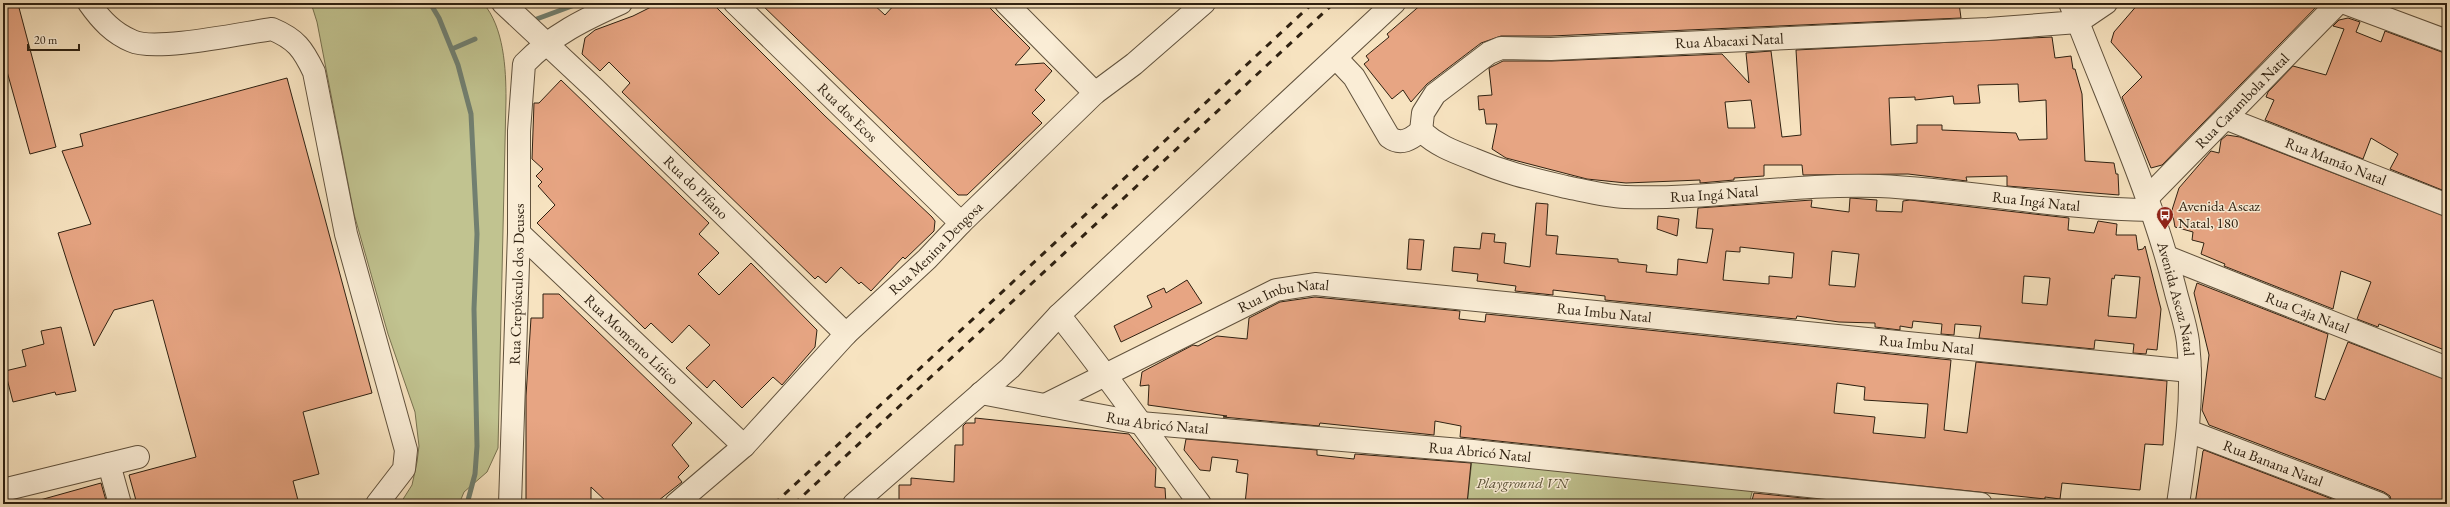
<svg xmlns="http://www.w3.org/2000/svg" width="2450" height="507" font-family="'EB Garamond',serif">
<style>
.green{fill:#c1c390;stroke:#787250}
.lines{fill:none;stroke-linecap:round;stroke-linejoin:round}
.stream{stroke:#717f70;stroke-width:5}
.building{fill:#e7a583;stroke:#2f2111;fill-rule:evenodd}
.minor-casing{stroke:#61523d;stroke-width:24}
.minor{stroke:#faedd6;stroke-width:22}
.rail{stroke:#2f2111;stroke-width:3;stroke-dasharray:7 7;stroke-linecap:butt}
.labels{text-anchor:middle;stroke-width:3;stroke-linejoin:round;paint-order:stroke}
.street-label{font-size:15px;fill:#2f2111;stroke:#faedd6}
.poi-label{font-size:15px;fill:#2f2111;stroke:#faedd6;text-anchor:start}
.park-label{font-size:15px;font-style:italic;fill:#5b5237;stroke:#faedd6}
</style>
<rect width="100%" height="100%" fill="#f7e3c0"/>
<filter id="stains"><feTurbulence type="fractalNoise" baseFrequency=".005" numOctaves="4"/><feColorMatrix values="0 0 0 0 .2 0 0 0 0 .09 0 0 0 0 .02 0 0 0 .5 -.17"/></filter>
<radialGradient id="worn" r=".72"><stop offset=".6" stop-color="#630" stop-opacity="0"/><stop offset="1" stop-color="#630" stop-opacity=".3"/></radialGradient>
<g class="green">
<path d="M311,3h172c21,24 23,66 23,96l-8,349 -11,24 -23,20 -5,12h-59l12,-19 5,-23 2,-16 -4,-34 -27,-78 -34,-120 -37,-192z"/>
<polygon points="1473,451 1755,481 1749,504 1467,504"/>
</g>
<g class="lines">
<g class="stream">
<polyline points="430,3 439,18 458,65 471,114 477,234 474,309 477,446 475,474 467,504"/>
<polyline points="534,20 580,3"/>
<polyline points="452,49 475,39"/>
</g>
</g>
<g class="building">
<polygon points="659,3 712,3 825,116 932,217 935,221 934,231 905,259 903,257 871,291 861,282 859,284 841,267 826,283 818,276 815,279 622,92 630,83 609,62 600,71 582,54 585,38 595,30 633,16"/>
<polygon points="760,3 872,3 885,15 896,3 985,3 1030,48 1015,65 1044,63 1052,71 1035,90 1045,100 1032,113 1042,123 967,195 958,195"/>
<polygon points="1423,3 1959,3 1961,18 1551,36 1501,36 1481,43 1427,84 1411,102 1403,90 1392,99 1364,64 1369,60 1366,56 1389,37 1387,34"/>
<polygon points="2139,3 2320,3 2162,165 2151,168 2122,97 2142,77 2111,42 2114,32"/>
<polygon points="18,4 56,147 30,154 3,57 3,8"/>
<polygon points="2348,18 2360,22 2356,32 2381,42 2385,31 2447,54 2447,192 2390,169 2398,154 2371,138 2363,159 2265,120 2274,100 2266,97 2268,92 2293,66 2326,75 2344,29 2333,26 2339,20"/>
<path d="M2052,37l3,21 16,-2 2,13h2l7,25 3,67 29,2 2,11h2l1,21 -112,-9v-10l-41,1 1,4 -59,-7 -105,1 -1,-10h-38v11l-30,2v2l-34,3v-3l-74,3 -39,-4 -81,-21 -14,-9 5,-25h-11l-2,-15 -5,1 -1,-14 14,-1 -3,-27 14,-7h49l170,-7 27,29 -3,-30 25,-2 11,86 19,-2 -5,-85zM2018,84l1,18 27,-2 1,39 -28,1 -3,-7 -74,-3v-5h-25v18l-26,2 -2,-47 26,-1v3l38,-4 1,8 26,-1 -2,-18zM1751,100l4,28h-27l-3,-26z"/>
<polygon points="287,78 372,393 303,412 319,474 293,481 299,504 137,504 129,475 196,457 153,300 114,310 94,346 58,233 91,224 62,151 83,146 80,134"/>
<polygon points="561,80 709,223 699,234 719,253 698,274 719,295 751,263 817,330 815,347 782,385 773,377 742,408 714,380 707,388 686,368 710,345 689,325 672,343 651,323 645,329 537,223 555,205 538,186 542,182 536,176 543,169 532,159 534,103 539,103"/>
<polygon points="2227,135 2240,137 2447,217 2447,351 2379,324 2378,327 2357,319 2371,282 2341,271 2333,309 2224,266 2225,264 2201,254 2204,243 2192,240 2193,232 2175,227 2172,210 2179,188 2211,151 2219,153 2221,140"/>
<path d="M1850,198l27,2 -1,11 26,1 1,-11 7,-1 159,18 -1,12 26,3 4,-12 19,3 -1,11h20l2,15 5,-1 2,-3 16,63 -4,41 -10,-1 -1,5 -13,-1 1,-9 -39,-4 -1,9 -115,-11 2,-12 -26,-2 -1,11 -13,-1 1,-10 -29,-3 -1,7 -12,-2v4l-25,-3v-4l-36,-1 -42,-6 -1,3 -191,-19v-4l-52,-6v5l-38,-4 1,-5 -39,-5 1,-7 -26,-3 2,-24 26,2 2,-16 13,1 -1,8 12,1 -2,20 26,4 6,-64 12,1 -2,31 12,1 -2,18 62,5v3l29,3 -1,7 31,3 1,-16 29,4 6,-34 -17,-1 2,-20 114,-8 -1,7 38,5zM1740,247l54,6 -2,25 -23,-2v8l-46,-4 3,-29 14,1zM1832,251l27,3 -4,33 -26,-2zM2115,275l25,2 -4,41 -28,-2 4,-38 2,1zM2024,276l26,2 -3,27 -25,-2z"/>
<polygon points="1658,216 1679,219 1677,236 1657,229"/>
<polygon points="1409,239 1424,240 1421,270 1407,269"/>
<polygon points="1187,280 1202,303 1121,342 1114,326 1152,307 1147,296 1164,288 1166,293"/>
<polygon points="2197,283 2328,334 2315,397 2325,400 2348,342 2447,380 2447,504 2392,504 2390,496 2384,492 2209,425 2202,410 2209,355 2194,293"/>
<polygon points="543,294 559,294 692,423 672,445 689,466 678,477 682,482 654,504 609,504 591,487 591,504 526,504 526,396 531,318 543,318"/>
<path d="M1315,297l145,14 -1,8 26,3 1,-8 465,46 -7,70 23,3 9,-71 191,19 -4,64 -18,-1 -5,46 -78,-7 -2,16 -15,-2v2l-585,-62 1,-11 -26,-5 -1,14 -114,-12 -1,3 -96,-9 4,-1 -79,-11 1,-20 -9,1 2,-14 51,-27 5,1 19,-10 30,3 2,-21 31,-16zM1837,383l28,4 -1,13 64,4 -3,34 -52,-5 2,-16 -41,-4z"/>
<polygon points="61,327 76,391 56,395 55,392 13,402 5,371 26,366 22,350 44,344 41,331"/>
<polygon points="975,418 1129,434 1156,468 1155,487 1165,488 1166,504 899,504 899,485 911,485 911,478 954,482 955,445 963,445 963,426 966,423 975,423"/>
<polygon points="1186,439 1317,450 1317,455 1354,459 1355,454 1471,463 1467,504 1245,504 1248,474 1236,472 1238,460 1212,457 1210,471 1200,470 1184,450"/>
<polygon points="2203,451 2204,450 2345,504 2195,504"/>
<polygon points="101,483 107,504 40,504 40,500"/>
<polygon points="1754,493 1861,504 1751,504"/>
</g>
<g class="lines">
<defs>
<g id="minor">
<path d="M89,3c12,17 24,30 43,38 23,11 111,-8 140,-12 24,10 31,20 42,43l32,162 60,216 -2,19 -27,35"/>
<path id="s1" d="M503,3l92,86 251,245"/>
<path id="s2" d="M735,3l226,220"/>
<polyline points="1006,3 1095,93"/>
<path id="s3" d="M2106,3l-28,19c34,88 74,175 97,267 4,17 11,35 13,53 6,54 -2,108 -10,162"/>
<polyline points="2345,3 2447,41"/>
<path d="M1336,58l18,19 35,60c12,9 22,2 32,-6"/>
<path id="s4" d="M2225,118l222,87"/>
<path id="s5" d="M1421,131c17,15 31,20 52,28 32,14 59,20 93,28 20,4 39,9 59,10 85,3 169,-14 254,-11 91,4 181,23 272,24"/>
<path id="s6" d="M1421,131l2,-18 12,-19 54,-41 12,-5 50,1 437,-20 90,-7 -8,-19"/>
<path id="s7" d="M2147,198l191,-195"/>
<path id="s8" d="M519,233l225,213"/>
<path id="s9" d="M2167,257l280,111"/>
<path d="M1059,315c50,62 94,126 141,189"/>
<path id="s10" d="M981,393l159,30 333,28 508,53"/>
<path id="s11" d="M1045,405l231,-115 39,-6 875,87"/>
<path id="s12" d="M2188,431l192,73"/>
<polyline points="109,464 120,504"/>
<polyline points="3,490 138,457"/>
<path id="s13" d="M510,504l9,-271v-102l5,-67c28,-29 61,-45 97,-61"/>
<path id="s14" d="M676,504l68,-58 102,-112 81,-75 34,-36 134,-130 39,-29 70,-61"/>
<polyline points="854,504 1010,368 1059,315 1394,3"/>
</g>
</defs>
<use href="#minor" class="minor-casing"/>
<use href="#minor" class="minor"/>
<g class="rail">
<polyline points="774,504 1313,3"/>
<polyline points="794,504 1334,3"/>
</g>
</g>
<defs>
<symbol id="bus-pin" viewBox="-11 -11 22 30"><path d="M0 17L-7.5 6A9.5 9.5 0 1 1 7.5 6Z" fill="#8f2418" stroke="#faedd6"/><path d="M-5-6H5V4H4V6H2V4H-2V6H-4V4H-5ZM-3.5-4V0h7V-4ZM-3.5 1.2v1.5H-2V1.2ZM2 1.2v1.5H3.5V1.2Z" fill="#fff"/></symbol>
</defs>
<g fill-rule="evenodd">
<use href="#bus-pin" x="2155" y="205" width="20" height="27"/>
</g>
<g class="labels">
<g class="street-label">
<text dy="5" stroke="none"><textPath href="#s6" startOffset="350">Rua Abacaxi Natal</textPath></text>
<text dy="5" stroke="none"><textPath href="#s7" startOffset="136">Rua Carambola Natal</textPath></text>
<text dy="5" stroke="none"><textPath href="#s2" startOffset="157">Rua dos Ecos</textPath></text>
<text dy="5" stroke="none"><textPath href="#s4" startOffset="119">Rua Mamão Natal</textPath></text>
<text dy="5" stroke="none"><textPath href="#s1" startOffset="267">Rua do Pífano</textPath></text>
<text dy="5" stroke="none"><textPath href="#s5" startOffset="306">Rua Ingá Natal</textPath></text>
<text dy="5" stroke="none"><textPath href="#s5" startOffset="629">Rua Ingá Natal</textPath></text>
<text dy="5" stroke="none"><textPath href="#s14" startOffset="365">Rua Menina Dengosa</textPath></text>
<text dy="5" stroke="none"><textPath href="#s13" startOffset="220">Rua Crepúsculo dos Deuses</textPath></text>
<text dy="5" stroke="none"><textPath href="#s11" startOffset="264">Rua Imbu Natal</textPath></text>
<text dy="5" stroke="none"><textPath href="#s3" startOffset="328">Avenida Ascaz Natal</textPath></text>
<text dy="5" stroke="none"><textPath href="#s11" startOffset="588">Rua Imbu Natal</textPath></text>
<text dy="5" stroke="none"><textPath href="#s9" startOffset="151">Rua Caja Natal</textPath></text>
<text dy="5" stroke="none"><textPath href="#s8" startOffset="155">Rua Momento Lírico</textPath></text>
<text dy="5" stroke="none"><textPath href="#s11" startOffset="912">Rua Imbu Natal</textPath></text>
<text dy="5" stroke="none"><textPath href="#s10" startOffset="179">Rua Abricó Natal</textPath></text>
<text dy="5" stroke="none"><textPath href="#s10" startOffset="503">Rua Abricó Natal</textPath></text>
<text dy="5" stroke="none"><textPath href="#s12" startOffset="91">Rua Banana Natal</textPath></text>
</g>
<g class="poi-label">
<text x="2178" y="211">Avenida Ascaz<tspan x="2178" dy="17">Natal, 180</tspan></text>
</g>
<g class="park-label">
<text x="1522" y="488">Playground VN</text>
</g>
</g>
<rect width="2450" height="507" fill="none" stroke="#f7e3c0" stroke-width="16"/>
<rect x="4" y="4" width="2442" height="499" fill="none" stroke="#2f2111" stroke-width="2"/>
<rect x="8" y="8" width="2434" height="491" fill="none" stroke="#2f2111"/>
<path d="M28 44v6h51v-6" fill="none" stroke="#2f2111" stroke-width="2"/>
<text x="34" y="44" font-size="12" fill="#2f2111" stroke="#faedd6" stroke-width="3" paint-order="stroke">20 m</text>
<rect width="100%" height="100%" filter="url(#stains)"/>
<rect width="100%" height="100%" fill="url(#worn)"/>
</svg>
